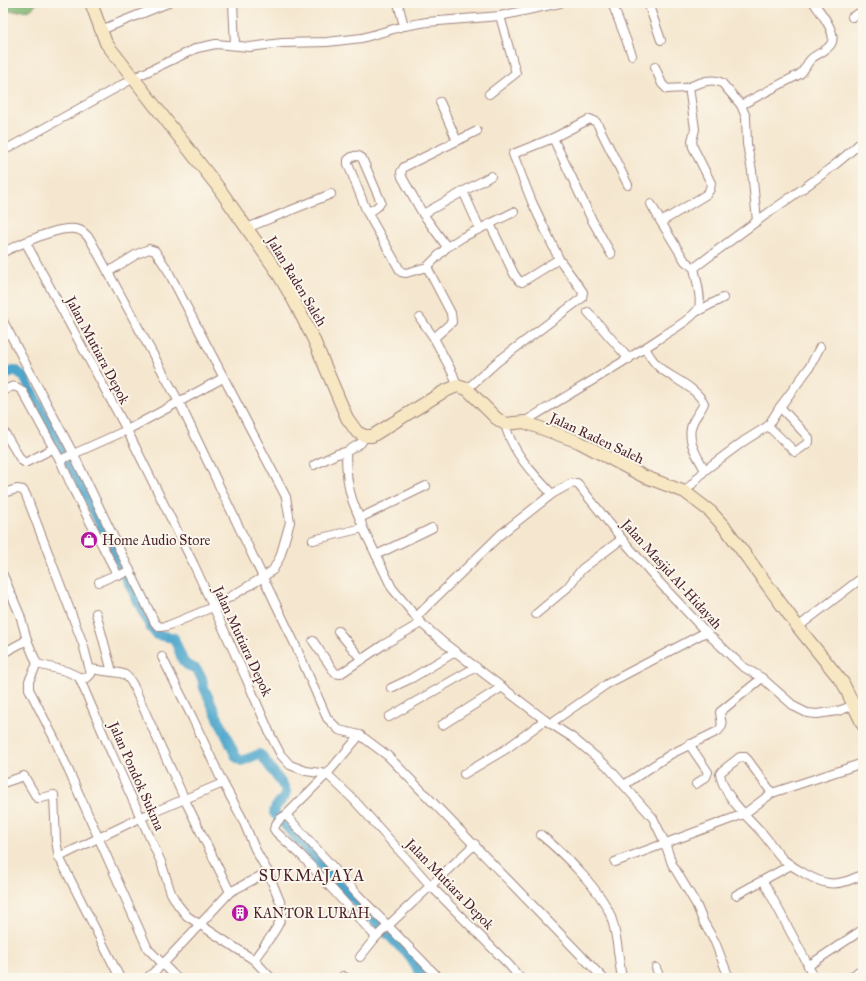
<svg xmlns="http://www.w3.org/2000/svg" width="866" height="981" font-family="'IM FELL Great Primer',serif">
<style>
.forest{fill:#80b774;stroke:#656b50}
.lines{fill:none;stroke-linecap:round;stroke-linejoin:round}
.canal{stroke:#4ea6cb;stroke-width:10}
.street-casing{stroke:#a0837d;stroke-width:10}
.secondary-casing{stroke:#a0837d;stroke-width:14}
.street{stroke:#fff;stroke-width:8}
.secondary{stroke:#f7e8c3;stroke-width:12}
.labels{text-anchor:middle;stroke-width:4;stroke-linejoin:round;paint-order:stroke}
.street-label{font-size:14px;fill:#4a1f2b;stroke:#fbf7ec}
.poi-label{font-size:14px;fill:#4a1f2b;stroke:#fbf7ec;text-anchor:start}
.quarter-label{font-size:16px;letter-spacing:1px;fill:#4a1f2b;stroke:#fbf7ec}
</style>
<rect width="100%" height="100%" fill="#fbf7ec"/>
<filter id="ink" filterUnits="userSpaceOnUse"><feTurbulence type="fractalNoise" baseFrequency=".025" numOctaves="2"/><feDisplacementMap in="SourceGraphic" scale="8" xChannelSelector="R" yChannelSelector="G"/><feConvolveMatrix kernelMatrix="1 2 1 2 8 2 1 2 1" color-interpolation-filters="sRGB"/></filter>
<filter id="wash" filterUnits="userSpaceOnUse"><feTurbulence type="fractalNoise" baseFrequency=".012" numOctaves="4" result="noise"/><feDisplacementMap in="SourceGraphic" scale="16" xChannelSelector="R" yChannelSelector="G"/><feGaussianBlur stdDeviation="0.9" result="paint"/><feColorMatrix in="noise" values="0 0 0 0 0 0 0 0 0 0 0 0 0 0 0 0 0 1.4 0 .05"/><feComposite in="paint" operator="in"/></filter>
<g filter="url(#wash)">
<rect width="100%" height="100%" fill="#f5e7cf"/>
<polygon class="forest" points="3,3 38,3 30,10 3,12"/>
<g class="lines">
<path class="canal" d="M3,377l9,-6h5l7,6 56,106 71,145 6,7 17,3 9,23 4,4 9,4 6,9 2,10 32,69 6,4 17,-7 3,2 23,32 1,3c-1,11 -12,12 -12,22l60,66 67,69 5,3 17,27"/>
</g>
</g>
<g filter="url(#ink)">
<g class="lines">
<defs>
<g id="street">
<polyline points="233,3 235,45"/>
<polyline points="398,3 404,26"/>
<polyline points="612,3 632,55"/>
<polyline points="648,3 661,40"/>
<polyline points="852,17 863,11"/>
<polyline points="101,30 168,3"/>
<path d="M655,67l7,17 5,5c7,-1 16,0 22,-2 10,-4 23,-10 33,-4l19,22 5,12 1,27 5,27 5,50"/>
<polyline points="689,87 695,129 692,141 693,147 711,183 710,189 707,194 661,222 685,261 694,268"/>
<polyline points="489,94 516,73 500,16"/>
<polyline points="440,102 457,141"/>
<path d="M741,105l59,-31c5,-4 6,-10 11,-15 5,-5 16,-8 20,-15 7,-11 -11,-32 -17,-41"/>
<polyline points="553,138 592,220 611,254"/>
<polyline points="3,151 134,78 197,48 216,44 250,47 282,43 327,42 362,38 404,26 427,22 500,16 560,3"/>
<polyline points="463,191 480,229"/>
<polyline points="651,204 661,222"/>
<path d="M367,212c6,-2 11,-4 14,-10l-19,-44c-5,-4 -10,-2 -14,2v4l19,48 34,60 5,1 21,-6 20,-20 16,-10 51,-25"/>
<polyline points="423,214 491,176"/>
<polyline points="490,224 514,274 519,281 522,282 559,259"/>
<polyline points="247,228 331,194"/>
<polyline points="26,243 127,430 194,565 246,678 271,736 281,755 290,765 306,771 327,774 354,800 431,886 509,965 520,978"/>
<polyline points="447,247 423,214 402,177 401,172 404,167 477,131"/>
<path d="M3,252c17,-7 64,-32 80,-20 3,2 5,5 7,7l89,163 115,240 33,76 12,12 21,5 28,21 215,222"/>
<polyline points="427,267 451,313 452,322 434,338 453,374 457,386"/>
<polyline points="588,312 629,359"/>
<polyline points="696,312 723,298"/>
<polyline points="420,318 434,338"/>
<polyline points="3,321 74,455 155,623 160,627 167,626 213,607 262,578 273,570 280,557 290,522 286,497 167,269 155,251 149,249 137,254 108,272"/>
<path d="M645,348c4,7 9,15 15,20 15,12 34,18 44,35 -3,8 -8,12 -11,19 -8,17 4,34 12,48"/>
<polyline points="467,389 497,362 582,298 583,292 559,259 532,202 513,154 553,138 590,119 596,122 598,125 628,185"/>
<path d="M3,391c9,-5 12,-7 20,1l37,68 14,31 43,83 3,1 10,-5"/>
<path d="M524,422c47,-29 94,-56 139,-86 9,-6 32,-19 36,-29 3,-9 -3,-29 -5,-39 29,-22 57,-43 87,-64 27,-19 59,-41 82,-64"/>
<path d="M505,424c7,28 28,50 47,70l18,-10 7,-1 45,56 38,44 46,49 36,34 20,12 33,29 12,6 10,1 21,-3 25,-9"/>
<polyline points="768,426 795,452 797,451 809,442 809,438 780,407"/>
<polyline points="3,430 21,460 24,462 27,462 54,448"/>
<path d="M365,436l-4,7 -15,9c0,16 1,32 6,47 3,10 8,18 11,29l29,60 29,35 23,20 101,77 28,18 34,28 46,52 12,25 7,21 24,40 8,19 11,19 14,36"/>
<polyline points="60,460 127,430 223,378"/>
<polyline points="314,465 337,454 346,452"/>
<polyline points="685,492 705,470 744,441 768,426 780,407 809,368 820,347"/>
<polyline points="3,493 17,489 23,490 26,495 83,644 91,674 87,678 79,677"/>
<polyline points="360,518 426,486"/>
<polyline points="313,540 363,528"/>
<polyline points="376,555 432,528"/>
<polyline points="3,575 20,615 27,640 37,664 66,671 79,677 111,752 161,862 171,893 178,905 187,916 254,960 271,978"/>
<polyline points="99,582 117,574"/>
<path d="M96,613l16,59c12,1 15,2 21,13l51,113 46,94"/>
<polyline points="536,614 567,588 582,569 622,539"/>
<polyline points="416,617 501,534 552,494"/>
<polyline points="798,627 863,577"/>
<polyline points="338,631 362,660"/>
<polyline points="313,641 335,673 340,674 383,645 421,623"/>
<polyline points="3,653 27,640"/>
<path d="M162,657l31,62 30,64 19,35 13,31 13,23 15,37c-2,19 -19,35 -29,51"/>
<polyline points="37,664 29,681 29,689 55,740 148,949 177,978"/>
<polyline points="90,669 112,672"/>
<polyline points="391,688 412,678 455,652"/>
<polyline points="389,717 476,667"/>
<polyline points="551,723 607,684 706,632"/>
<polyline points="442,725 502,687"/>
<polyline points="360,735 327,774 286,815 358,895 439,978"/>
<polyline points="689,744 708,772 706,777 696,784"/>
<polyline points="464,774 506,749 545,720"/>
<polyline points="3,783 24,776 37,798 41,798 54,795 56,841 59,857"/>
<polyline points="624,785 671,754 718,731 722,726 720,712 762,678"/>
<path d="M772,793l-24,-33 -3,-3h-5l-18,14 -2,3c4,23 28,43 43,60 7,8 13,19 21,26 10,8 31,21 44,23 12,2 24,-3 35,-9"/>
<path d="M286,815c-6,3 -10,7 -12,14l2,3 25,23 75,82 -16,20"/>
<path d="M541,835c21,17 62,57 70,82 7,19 7,41 11,61"/>
<polyline points="615,862 744,814 772,793 863,763"/>
<polyline points="766,886 806,961 814,978"/>
<polyline points="736,895 791,865"/>
<polyline points="376,937 475,844"/>
<polyline points="808,966 859,932"/>
<polyline points="656,968 660,978"/>
<polyline points="120,978 59,857 142,817 223,783"/>
<polyline points="147,978 163,964 230,892 268,872"/>
<polyline points="341,978 343,976 346,978"/>
<polyline points="850,978 863,968"/>
</g>
<polyline id="secondary" points="91,3 106,43 218,187 276,270 294,301 313,338 347,418 357,432 365,436 372,436 443,392 457,386 467,389 496,418 505,424 524,422 579,442 643,476 685,492 711,512 727,530 798,627 843,683 863,725"/>
</defs>
<use href="#street" class="street-casing"/>
<use href="#secondary" class="secondary-casing"/>
<use href="#street" class="street"/>
<use href="#secondary" class="secondary"/>
</g>
</g>
<defs>
<symbol id="shop-disc" viewBox="-11 -11 22 22"><circle r="9.5" fill="#b5179e" stroke="#fbf7ec"/><path d="M-5-2.5h2.3a2.7 3.5 0 0 1 5.4 0H5L5.5 6h-11ZM-1.5-2.5h3a1.5 2.3 0 0 0-3 0Z" fill="#fff"/></symbol>
<symbol id="building-disc" viewBox="-11 -11 22 22"><circle r="9.5" fill="#b5179e" stroke="#fbf7ec"/><path d="M-4-6H4V6H1V3H-1V6H-4ZM-2.5-4.3h1.7v1.8h-1.7ZM.8-4.3h1.7v1.8H.8ZM-2.5-1h1.7V.8h-1.7ZM.8-1h1.7V.8H.8Z" fill="#fff"/></symbol>
</defs>
<g fill-rule="evenodd">
<use href="#shop-disc" x="79" y="530" width="20" height="20"/>
<use href="#building-disc" x="230" y="903" width="20" height="20"/>
</g>
<g class="labels">
<g class="street-label">
<text transform="translate(297 281) rotate(59)" y="5">Jalan Raden Saleh</text>
<text transform="translate(98 350) rotate(62)" y="5">Jalan Mutiara Depok</text>
<text transform="translate(597 438) rotate(25)" y="5">Jalan Raden Saleh</text>
<text transform="translate(672 574) rotate(48)" y="5">Jalan Masjid Al-Hidayah</text>
<text transform="translate(243 641) rotate(65)" y="5">Jalan Mutiara Depok</text>
<text transform="translate(137 776) rotate(66)" y="5">Jalan Pondok Sukma</text>
<text transform="translate(450 884) rotate(46)" y="5">Jalan Mutiara Depok</text>
</g>
<g class="poi-label">
<text x="102" y="545">Home Audio Store</text>
<text x="253" y="918">KANTOR LURAH</text>
</g>
<g class="quarter-label">
<text x="312" y="881">SUKMAJAYA</text>
</g>
</g>
<rect width="866" height="981" fill="none" stroke="#fbf7ec" stroke-width="16"/>
</svg>
